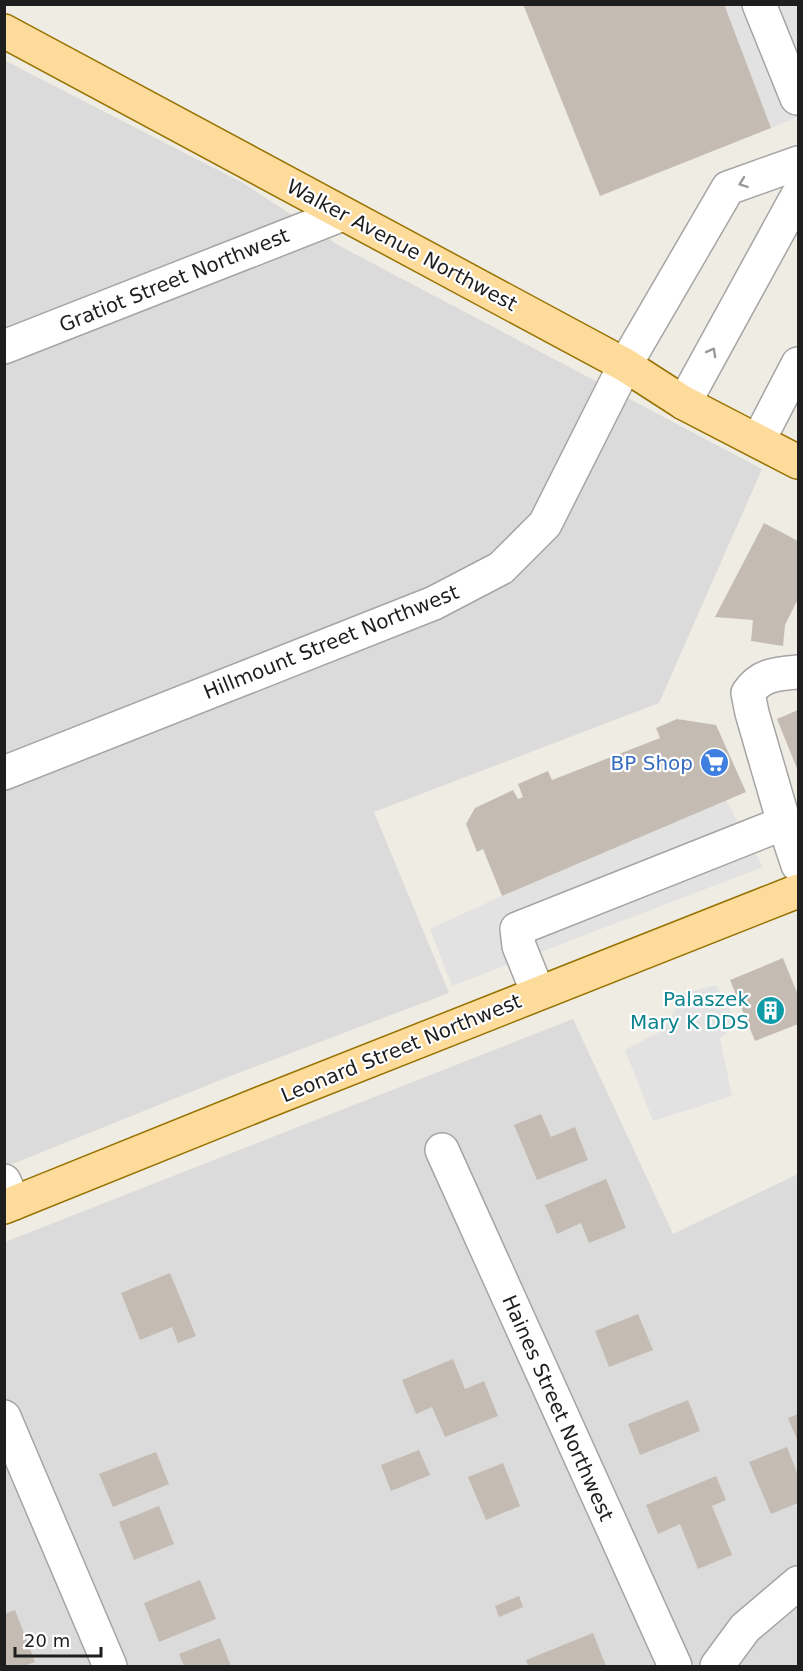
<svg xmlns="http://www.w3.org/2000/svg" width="803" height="1671" font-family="'DejaVu Sans',sans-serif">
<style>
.residential{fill:#dcdbdb}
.parking{fill:#e2e2e2}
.building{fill:#c4bcb3}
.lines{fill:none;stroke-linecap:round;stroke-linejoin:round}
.minor-casing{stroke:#a5a5a5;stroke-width:36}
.major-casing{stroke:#987200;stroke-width:36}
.minor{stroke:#fff;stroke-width:33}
.major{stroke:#fddb9b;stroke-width:33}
.oneway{stroke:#9a9a9a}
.labels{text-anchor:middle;stroke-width:4.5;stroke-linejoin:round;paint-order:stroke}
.street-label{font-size:20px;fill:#1e1e1e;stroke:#fff}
.shop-label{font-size:20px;fill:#366cbe;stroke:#fff;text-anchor:end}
.culture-label{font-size:20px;fill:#0d838f;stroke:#fff;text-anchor:end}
</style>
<rect width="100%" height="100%" fill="#efece4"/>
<g class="residential">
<polygon points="4,60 243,183 338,245 762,469 659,703 374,812 449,993 228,1077 5,1167"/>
<polygon points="573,1019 673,1234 798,1174 798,1666 5,1666 5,1242"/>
</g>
<g class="parking">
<polygon points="724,5 798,5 798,117 771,128"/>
<polygon points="726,800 763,867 452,986 430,929 502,896"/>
<polygon points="716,985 738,1024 720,1038 732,1096 653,1121 625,1050 663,1030 685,993"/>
</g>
<g class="building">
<polygon points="523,4 724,4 771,128 600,196"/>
<polygon points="764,523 798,541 798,599 785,625 783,646 751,641 753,620 715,617"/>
<polygon points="798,710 798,771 777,719"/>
<polygon points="677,719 716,725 746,792 502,896 483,849 477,852 466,824 475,808 513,790 518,799 523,797 518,784 548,771 552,780 660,738 656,728"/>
<polygon points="783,958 798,995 798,1024 755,1041 730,980"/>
<polygon points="541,1114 551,1137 575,1127 588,1160 537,1180 514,1125"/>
<polygon points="606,1179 626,1228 589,1243 581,1223 557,1234 545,1205"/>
<polygon points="170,1273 196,1336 178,1343 172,1327 140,1340 121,1293"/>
<polygon points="638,1314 653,1350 609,1367 595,1331"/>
<polygon points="453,1359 465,1389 484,1381 498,1416 445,1437 432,1407 416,1414 402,1380"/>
<polygon points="688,1400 700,1431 640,1455 628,1424"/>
<polygon points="798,1414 798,1442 788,1418"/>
<polygon points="787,1447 798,1475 798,1503 771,1514 749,1462"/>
<polygon points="419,1450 430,1475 391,1491 381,1465"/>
<polygon points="156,1452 169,1484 113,1507 99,1474"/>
<polygon points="503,1463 520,1506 486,1520 468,1477"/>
<polygon points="716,1476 726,1500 712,1506 732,1555 698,1569 680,1524 658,1534 646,1505"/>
<polygon points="159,1506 174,1544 134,1560 119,1522"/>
<polygon points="200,1580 216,1619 159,1642 144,1603"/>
<polygon points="519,1596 523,1607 499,1617 495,1606"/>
<polygon points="15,1610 35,1662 24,1666 4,1666 4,1614"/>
<polygon points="593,1633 606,1666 528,1666 526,1660"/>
<polygon points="220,1638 231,1666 184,1666 179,1654"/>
</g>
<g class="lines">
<defs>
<g id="minor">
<polyline points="759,4 797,98 798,97"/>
<polyline points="4,347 343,214"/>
<polyline points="684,403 798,195"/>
<polyline points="758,441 798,364"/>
<polyline points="4,773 434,603 501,568 545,524 625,365 728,188 798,163"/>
<path d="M784,823l-32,-110 -4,-20c13,-19 29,-19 50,-21"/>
<polyline points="538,993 519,946 517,929 784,823 798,865"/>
<polyline points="442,1150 675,1666"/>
<polyline points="4,1181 14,1203"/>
<polyline points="4,1417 110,1666"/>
<polyline points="717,1666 745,1628 798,1583"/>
</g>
<g id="major">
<polyline points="4,31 625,365 684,403 798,462"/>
<polyline points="4,1207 262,1103 798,891"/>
</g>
</defs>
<use href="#minor" class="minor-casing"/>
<use href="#major" class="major-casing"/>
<use href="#minor" class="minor"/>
<use href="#major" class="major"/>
</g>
<defs><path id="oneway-chevron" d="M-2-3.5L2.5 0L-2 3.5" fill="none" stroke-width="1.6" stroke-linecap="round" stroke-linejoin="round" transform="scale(1.5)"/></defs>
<g class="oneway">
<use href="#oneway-chevron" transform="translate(743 183) rotate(160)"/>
<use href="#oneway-chevron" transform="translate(712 352) rotate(-61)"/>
</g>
<defs>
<symbol id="supermarket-disc" viewBox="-11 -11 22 22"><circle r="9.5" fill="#3f7fe0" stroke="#fff"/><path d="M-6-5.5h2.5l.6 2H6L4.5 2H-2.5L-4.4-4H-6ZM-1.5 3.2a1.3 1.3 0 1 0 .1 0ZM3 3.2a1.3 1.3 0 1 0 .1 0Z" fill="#fff"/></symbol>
<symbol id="building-disc" viewBox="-11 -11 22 22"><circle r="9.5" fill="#0f9aa8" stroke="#fff"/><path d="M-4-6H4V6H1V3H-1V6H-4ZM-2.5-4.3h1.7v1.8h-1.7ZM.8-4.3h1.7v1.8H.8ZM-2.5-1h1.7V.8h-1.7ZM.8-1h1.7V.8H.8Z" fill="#fff"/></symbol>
</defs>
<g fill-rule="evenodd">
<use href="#supermarket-disc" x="698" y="746" width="33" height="33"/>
<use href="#building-disc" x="754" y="994" width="33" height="33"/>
</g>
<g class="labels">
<g class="street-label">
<text transform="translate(402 245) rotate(28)" y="7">Walker Avenue Northwest</text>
<text transform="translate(174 280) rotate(-22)" y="7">Gratiot Street Northwest</text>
<text transform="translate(331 642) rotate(-22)" y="7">Hillmount Street Northwest</text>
<text transform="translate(401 1048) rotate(-22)" y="7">Leonard Street Northwest</text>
<text transform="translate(558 1408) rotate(66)" y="7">Haines Street Northwest</text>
</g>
<g class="shop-label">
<text x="693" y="770">BP Shop</text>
</g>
<g class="culture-label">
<text x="749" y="1006">Palaszek<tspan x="749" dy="23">Mary K DDS</tspan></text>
</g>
</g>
<rect width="803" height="1671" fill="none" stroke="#1e1e1e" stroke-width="12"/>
<path d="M15 1647v9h86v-9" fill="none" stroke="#1e1e1e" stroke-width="3"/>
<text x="24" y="1647" font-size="18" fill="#1e1e1e" stroke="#ffffff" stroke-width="4.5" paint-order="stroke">20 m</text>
</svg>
